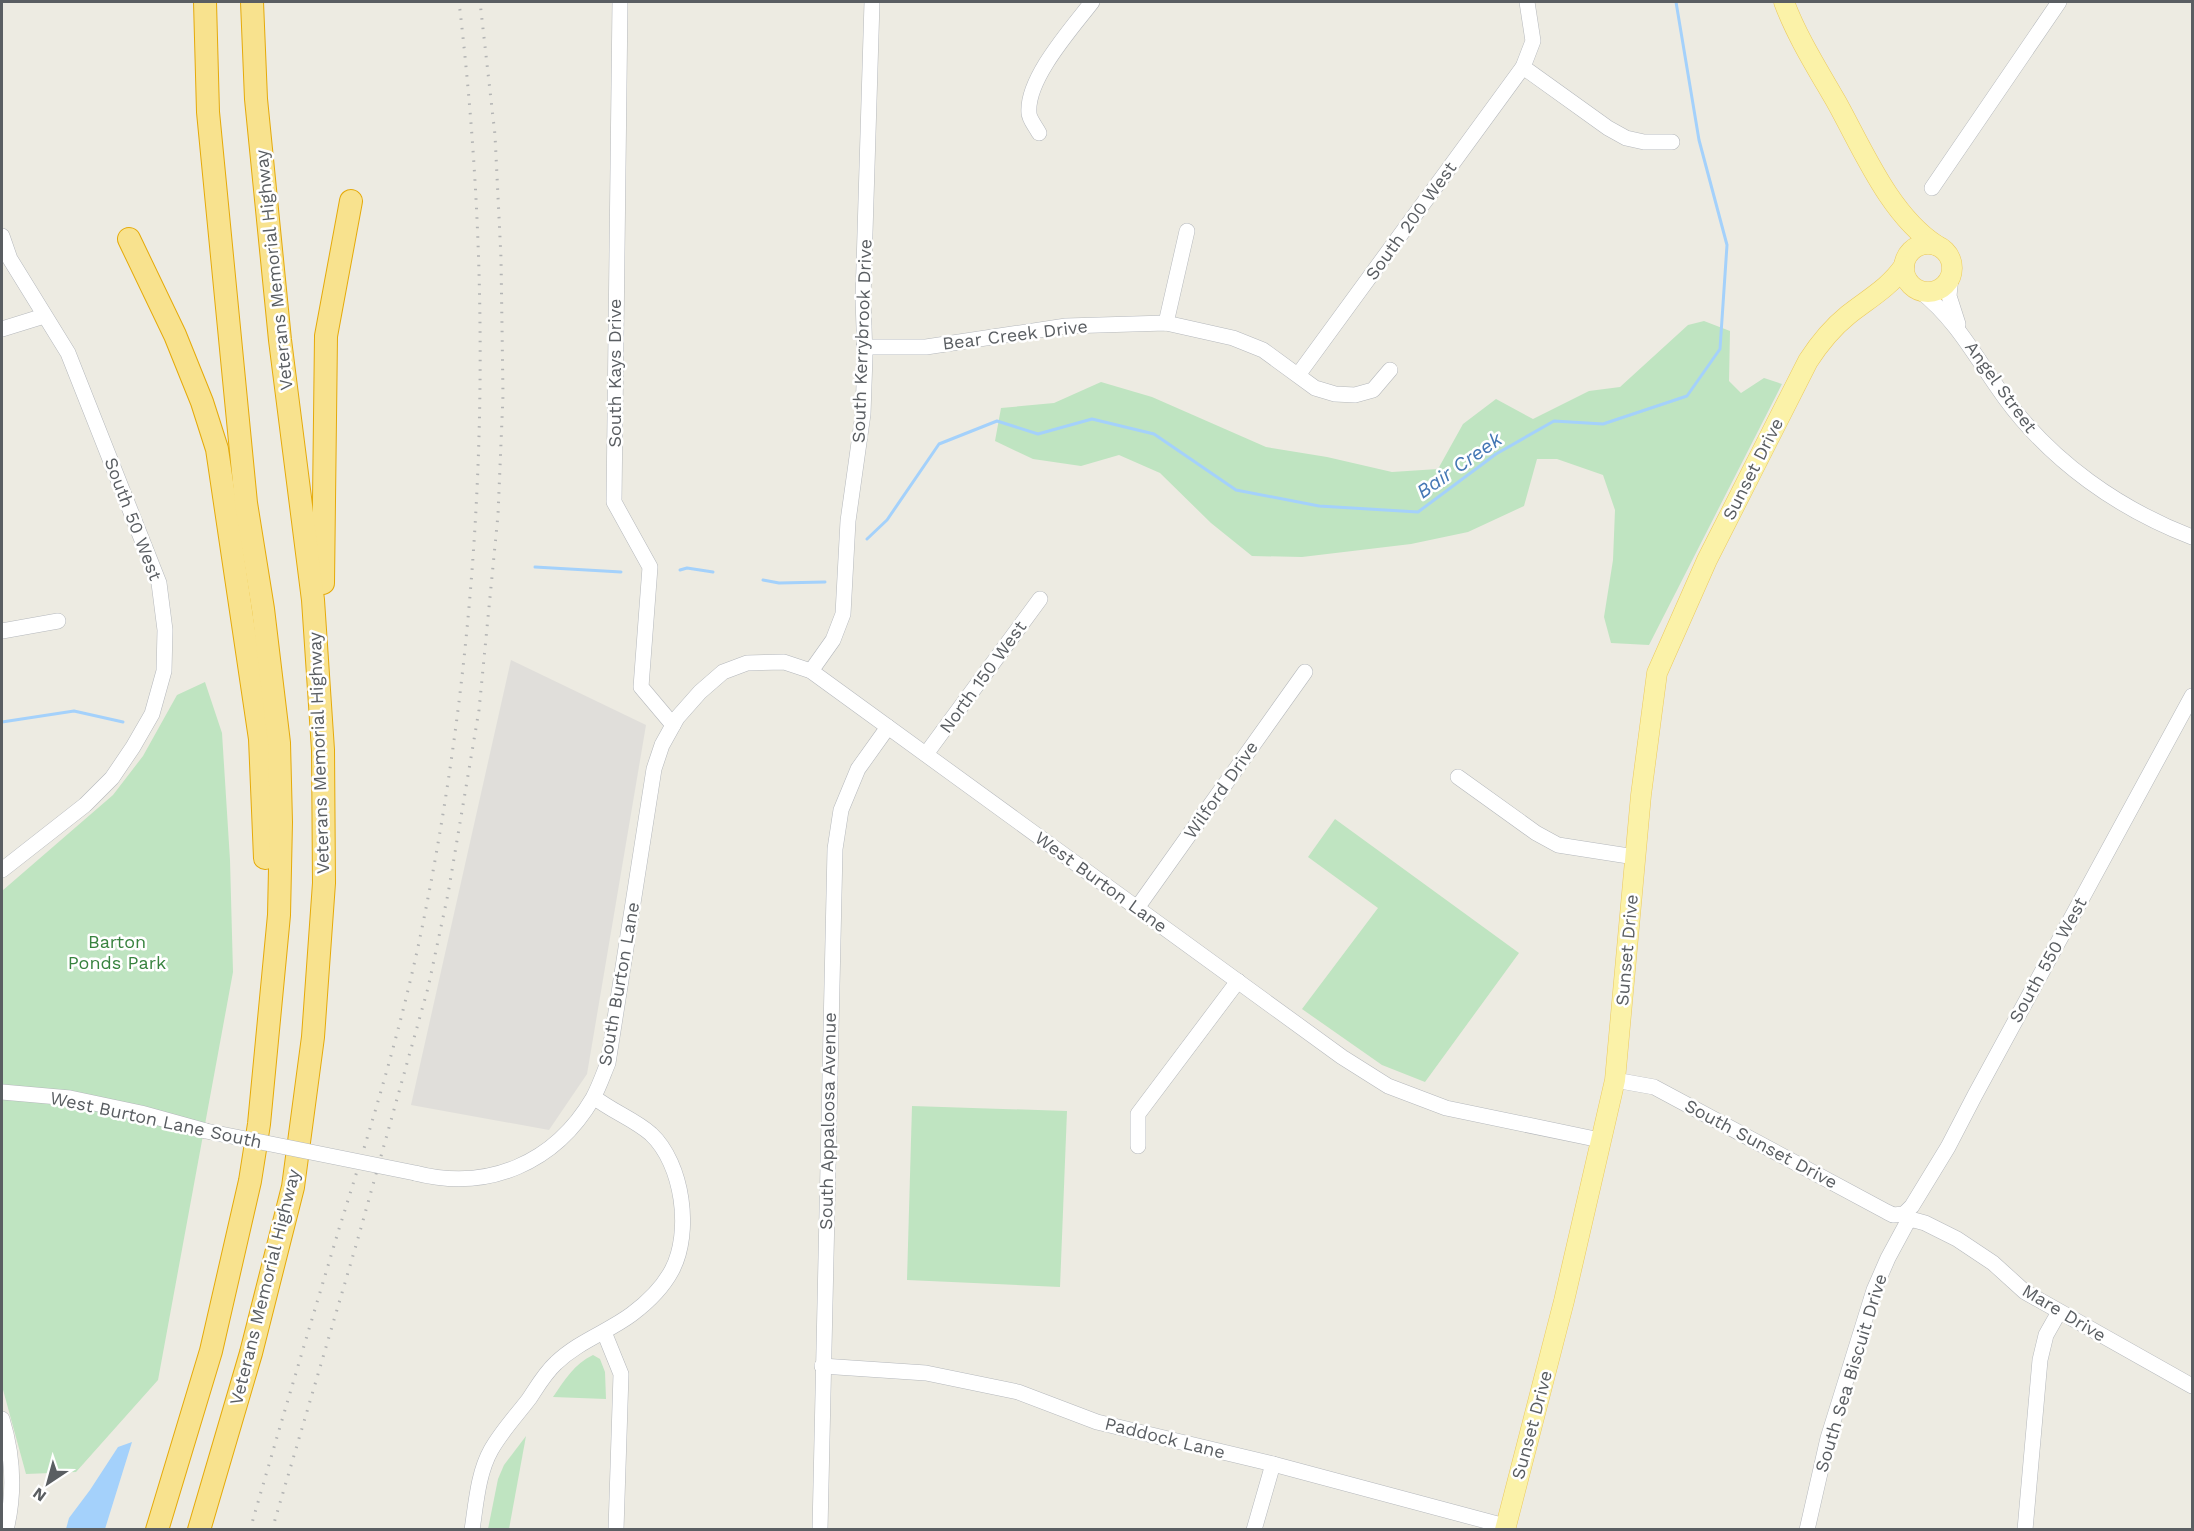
<svg xmlns="http://www.w3.org/2000/svg" width="2194" height="1531" font-family="'Work Sans',sans-serif">
<style>
.industrial{fill:#e0deda}
.green{fill:#bfe4c1}
.water{fill:#a4d1fb}
.lines{fill:none;stroke-linecap:round;stroke-linejoin:round}
.stream{stroke:#a4d1fb;stroke-width:3}
.minor-casing{stroke:#b5b8bc;stroke-width:16}
.major-casing{stroke:#ebc95d;stroke-width:21}
.highway-casing{stroke:#e5aa0a;stroke-width:24}
.minor{stroke:#fff;stroke-width:15}
.major{stroke:#fbf2a8;stroke-width:20}
.highway{stroke:#f8e28e;stroke-width:22}
.rail{stroke:#b3b4b4;stroke-width:3;stroke-dasharray:1.5 8;stroke-linecap:butt}
.minor-bridge-casing{stroke:#b5b8bc;stroke-width:16;stroke-linecap:butt}
.minor-bridge{stroke:#fff;stroke-width:15}
.labels{text-anchor:middle;stroke-width:5;stroke-linejoin:round;paint-order:stroke}
.street-label{font-size:18px;fill:#5a5e62;stroke:#fff}
.park-label{font-size:18px;fill:#38833f;stroke:#fff}
.water-label{font-size:20px;font-style:italic;fill:#4477b4;stroke:#fff}
</style>
<rect width="100%" height="100%" fill="#edebe2"/>
<polygon class="industrial" points="511,660 646,725 587,1074 549,1130 411,1105"/>
<g class="green">
<polygon points="1704,321 1730,331 1729,381 1741,393 1764,378 1782,384 1649,645 1611,643 1604,617 1613,560 1615,510 1603,475 1557,459 1537,459 1524,506 1468,532 1411,544 1302,557 1252,556 1211,523 1160,473 1119,455 1081,466 1033,459 995,441 1001,408 1054,403 1101,382 1152,397 1266,447 1327,457 1392,472 1438,469 1463,424 1496,399 1533,419 1589,391 1620,387 1688,325"/>
<polygon points="205,682 222,733 230,860 233,972 158,1380 76,1472 26,1474 2,1386 2,891 113,795 143,756 177,695"/>
<polygon points="1335,819 1519,953 1425,1082 1382,1065 1302,1009 1378,908 1308,857"/>
<polygon points="912,1106 1067,1111 1060,1287 907,1280"/>
<path d="M593,1355l7,4 5,13 1,27 -53,-2c11,-16 22,-34 40,-42z"/>
<polygon points="526,1436 509,1529 488,1529 498,1479 504,1465"/>
</g>
<polygon class="water" points="132,1442 105,1529 66,1529 69,1518 90,1490 118,1447"/>
<g class="lines">
<g class="stream">
<polyline points="867,539 887,520 939,444 997,421 1038,434 1092,419 1154,434 1236,490 1319,506 1418,512 1496,454 1554,421 1603,424 1687,396 1720,349 1727,245 1699,140 1676,2"/>
<polyline points="535,567 621,572"/>
<polyline points="680,570 687,568 713,572"/>
<polyline points="763,580 779,583 825,582"/>
<polyline points="2,722 74,711 123,722"/>
</g>
<defs>
<g id="minor">
<polyline points="620,2 614,502 650,567 641,687 673,725"/>
<polyline points="1523,67 1608,128 1626,138 1644,142 1672,142"/>
<path d="M1039,133c-3,-6 -10,-14 -10,-20 -3,-34 43,-85 63,-111"/>
<polyline points="1932,188 2059,2"/>
<polyline points="2,236 10,259 68,353 159,583 165,630 164,671 152,714 133,747 112,778 85,805 2,870"/>
<polyline points="1951,276 1949,296 1958,324"/>
<path d="M1920,291c38,30 57,69 85,107 47,64 114,111 187,139"/>
<polyline points="1166,323 1187,231"/>
<polyline points="2,329 44,316"/>
<polyline points="864,347 926,347 1066,326 1166,323 1233,338 1263,350 1315,388 1335,394 1355,395 1373,390 1390,370"/>
<polyline points="1298,375 1523,67 1533,41 1527,2"/>
<polyline points="2,631 58,621"/>
<polyline points="811,671 833,640 843,614 848,521 863,414 865,356 863,299 872,2"/>
<polyline points="926,754 1040,599"/>
<polyline points="1458,777 1536,833 1558,845 1635,857"/>
<polyline points="1137,908 1305,672"/>
<polyline points="1615,1080 1654,1087 1887,1212 1893,1215 1904,1214"/>
<polyline points="2,1092 70,1098 141,1113 206,1131"/>
<polyline points="1138,1146 1138,1114 1238,981"/>
<path d="M415,1173c73,19 140,-10 178,-75 6,-11 10,-23 15,-35l46,-294 8,-24 15,-27 23,-26 23,-20 24,-9 37,-1 27,9 531,386 46,29 58,22 154,32"/>
<polyline points="1904,1214 1912,1206 1948,1147 1975,1095 2192,696"/>
<polyline points="1908,1221 1914,1220 1925,1223 1957,1239 1993,1263 2025,1292 2192,1386"/>
<polyline points="604,1332 621,1374 616,1530"/>
<polyline points="822,1366 926,1373 1018,1392 1097,1422 1273,1464 1505,1526"/>
<path d="M2,1419c11,36 13,74 4,111"/>
<path d="M472,1530c4,-26 6,-57 19,-80 10,-18 25,-34 38,-51 8,-12 16,-26 27,-36 23,-22 52,-31 76,-49 16,-12 31,-27 40,-44 20,-38 11,-106 -21,-136 -17,-15 -40,-23 -57,-37"/>
<polyline points="820,1530 835,849 841,810 858,769 888,727"/>
<polyline points="1254,1530 1273,1464"/>
<polyline points="1807,1530 1828,1438 1874,1290 1888,1258 1908,1221"/>
<polyline points="2025,1530 2040,1360 2046,1335 2059,1312"/>
</g>
<g id="major">
<path d="M1784,2c13,35 34,68 53,101 26,47 53,112 99,142"/>
<circle cx="1928" cy="268" r="24"/>
<path d="M1505,1530l59,-229 51,-221 26,-285 16,-122 50,-113 101,-199c11,-17 24,-33 40,-46 20,-16 41,-27 56,-49"/>
</g>
<g id="highway">
<polyline points="129,239 175,335 202,402 217,449 260,739 265,858"/>
<polyline points="323,583 326,336 351,201"/>
<polyline points="157,1530 211,1351 250,1181 259,1124 279,915 281,822 279,743 263,609 246,503 208,112 205,2"/>
<polyline points="199,1530 251,1353 293,1187 313,1037 324,883 323,750 313,600 280,340 256,99 252,2"/>
</g>
</defs>
<use href="#minor" class="minor-casing"/>
<use href="#major" class="major-casing"/>
<use href="#highway" class="highway-casing"/>
<use href="#minor" class="minor"/>
<use href="#major" class="major"/>
<use href="#highway" class="highway"/>
<g class="rail">
<path d="M250,1530c29,-101 59,-201 89,-301 31,-99 62,-199 83,-301 63,-308 74,-615 37,-926"/>
<polyline points="272,1530 357,1242 428,988 448,894 479,710 498,515 503,395 501,258 495,135 480,2"/>
</g>
<defs>
<polyline id="minor-bridge" points="206,1131 415,1173"/>
</defs>
<use href="#minor-bridge" class="minor-bridge-casing"/>
<use href="#minor-bridge" class="minor-bridge"/>
</g>
<g class="labels">
<g class="street-label">
<text transform="translate(1411 221) rotate(-54)" y="6">South 200 West</text>
<text transform="translate(274 270) rotate(-96)" y="6">Veterans Memorial Highway</text>
<text transform="translate(1015 335) rotate(-7)" y="6">Bear Creek Drive</text>
<text transform="translate(862 341) rotate(-88)" y="6">South Kerrybrook Drive</text>
<text transform="translate(615 373) rotate(-90)" y="6">South Kays Drive</text>
<text transform="translate(2001 387) rotate(54)" y="6">Angel Street</text>
<text transform="translate(1753 469) rotate(-63)" y="6">Sunset Drive</text>
<text transform="translate(133 519) rotate(69)" y="6">South 50 West</text>
<text transform="translate(983 677) rotate(-54)" y="6">North 150 West</text>
<text transform="translate(319 753) rotate(-92)" y="6">Veterans Memorial Highway</text>
<text transform="translate(1221 790) rotate(-55)" y="6">Wilford Drive</text>
<text transform="translate(1101 882) rotate(36)" y="6">West Burton Lane</text>
<text transform="translate(1627 950) rotate(-85)" y="6">Sunset Drive</text>
<text transform="translate(2048 960) rotate(-61)" y="6">South 550 West</text>
<text transform="translate(619 984) rotate(-80)" y="6">South Burton Lane</text>
<text transform="translate(156 1120) rotate(12)" y="6">West Burton Lane South</text>
<text transform="translate(828 1121) rotate(-89)" y="6">South Appaloosa Avenue</text>
<text transform="translate(1761 1144) rotate(28)" y="6">South Sunset Drive</text>
<text transform="translate(265 1287) rotate(-76)" y="6">Veterans Memorial Highway</text>
<text transform="translate(2064 1313) rotate(31)" y="6">Mare Drive</text>
<text transform="translate(1851 1373) rotate(-73)" y="6">South Sea Biscuit Drive</text>
<text transform="translate(1532 1425) rotate(-75)" y="6">Sunset Drive</text>
<text transform="translate(1165 1438) rotate(14)" y="6">Paddock Lane</text>
</g>
<g class="park-label">
<text x="117" y="948">Barton<tspan x="117" dy="21">Ponds Park</tspan></text>
</g>
<g class="water-label">
<text transform="translate(1459 465) rotate(-35)" y="7">Bair Creek</text>
</g>
</g>
<rect width="2194" height="1531" fill="none" stroke="#5a5e62" stroke-width="6"/>
<g transform="translate(48 1483) rotate(216)" stroke="#ffffff" stroke-width="4.5" paint-order="stroke">
<path d="M0-4.5L10 22L0 15L-10 22Z" fill="#5a5e62"/>
<text y="-9" font-size="16" font-weight="bold" text-anchor="middle" fill="#5a5e62">N</text>
</g>
</svg>
